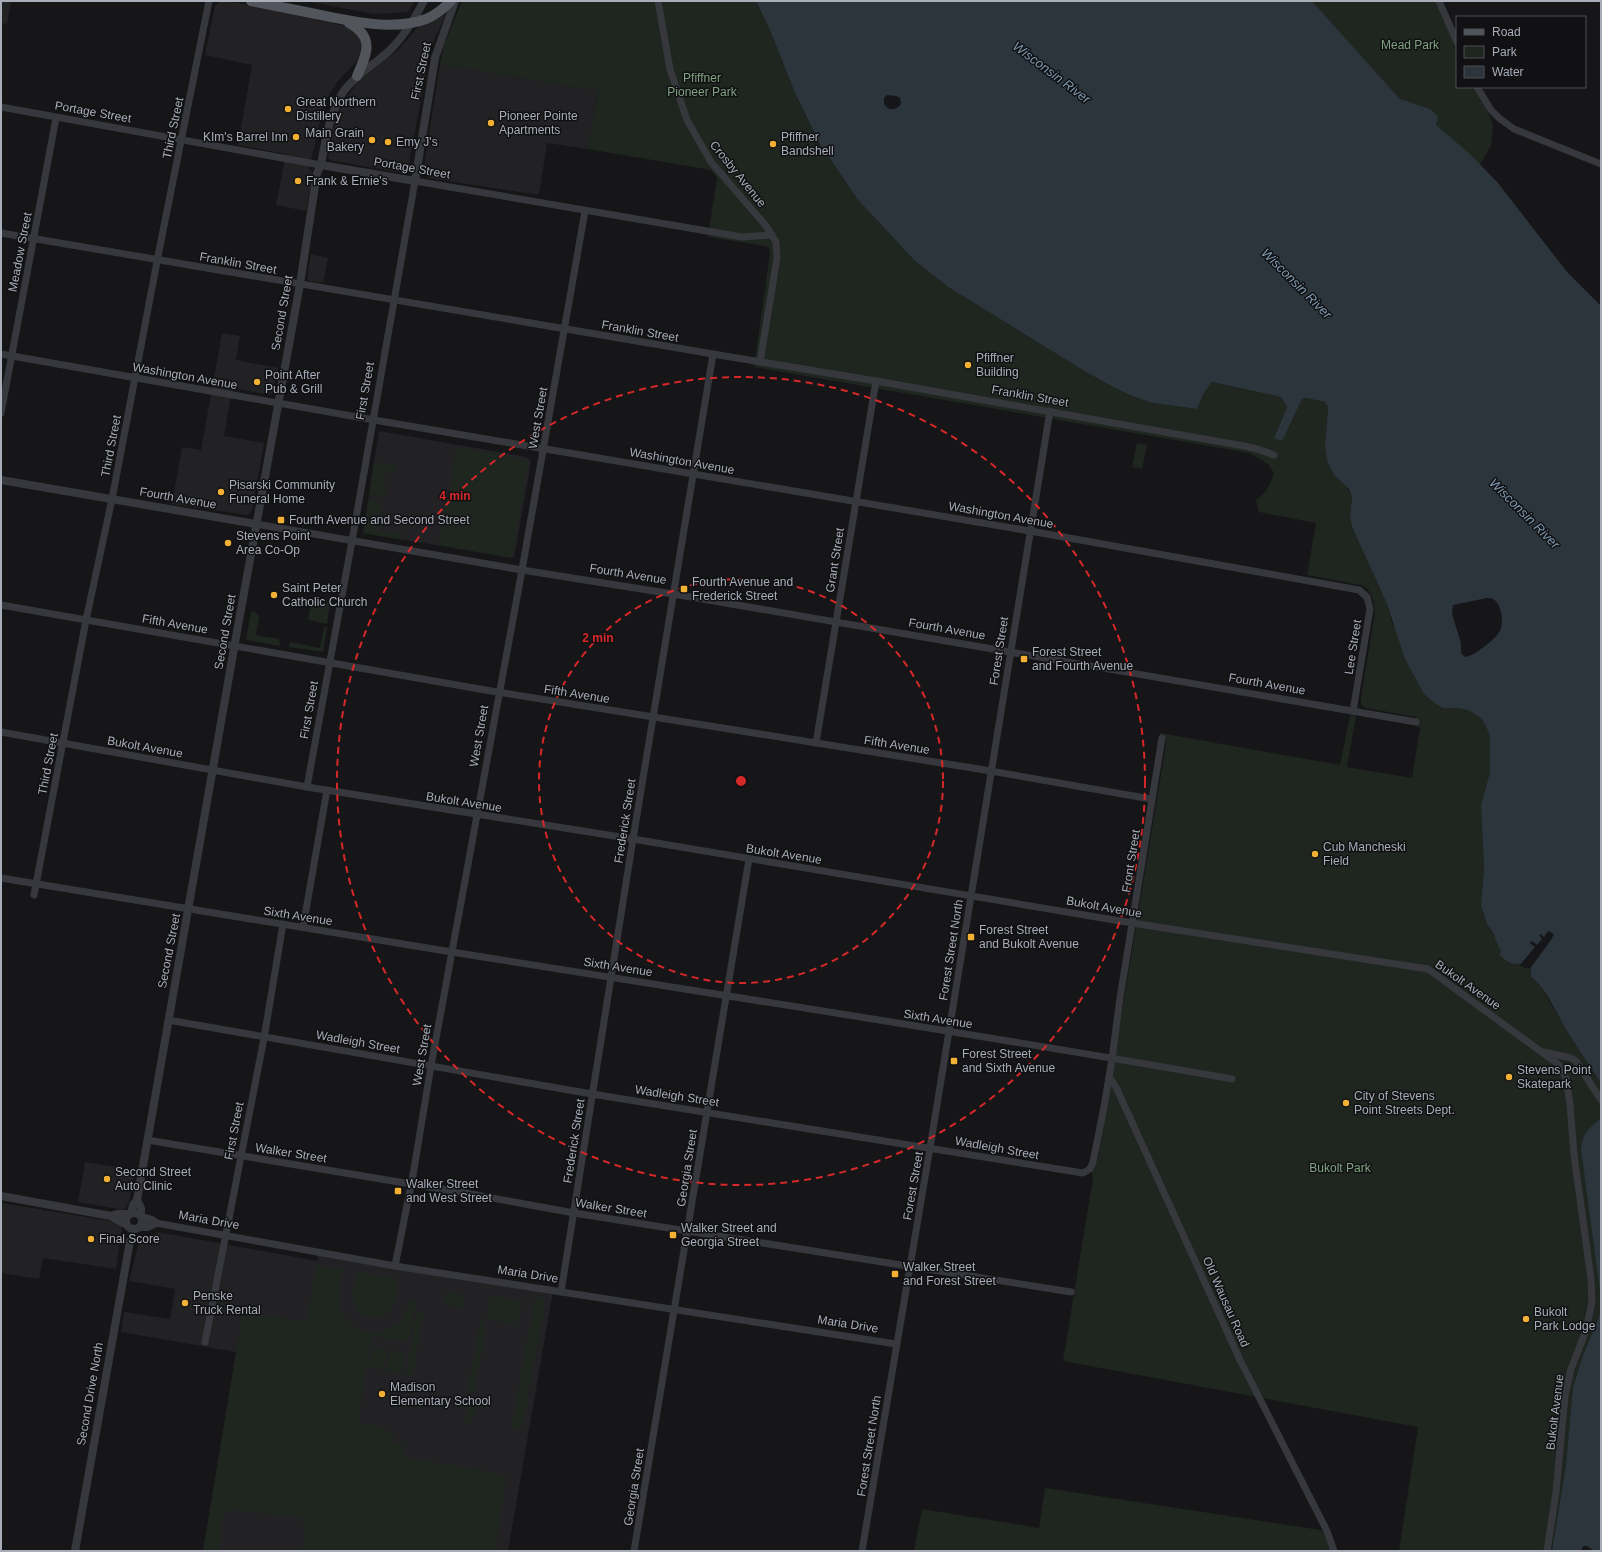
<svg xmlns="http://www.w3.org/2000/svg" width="1602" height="1552" font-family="Helvetica,sans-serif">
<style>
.built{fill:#222225}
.green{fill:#1e261f}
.water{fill:#2c353c;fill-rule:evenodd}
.pier{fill:#161618}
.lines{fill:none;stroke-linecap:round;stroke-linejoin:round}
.minor{stroke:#37383d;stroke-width:7}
.tertiary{stroke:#37383d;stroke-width:8}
.primary{stroke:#53555c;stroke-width:10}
.ring{fill:none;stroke:#d62828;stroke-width:2;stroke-dasharray:7 5}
.poi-dot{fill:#f2b134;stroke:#111113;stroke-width:1.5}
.labels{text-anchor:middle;stroke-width:3;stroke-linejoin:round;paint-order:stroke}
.park-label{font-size:12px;fill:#7fa381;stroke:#111113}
.street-label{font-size:12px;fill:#a8adb8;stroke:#111113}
.poi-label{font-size:12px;fill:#a8adb8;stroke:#111113;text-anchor:start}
.water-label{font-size:13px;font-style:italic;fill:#7f9bb3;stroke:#111113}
.centre{fill:#d62828;stroke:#111113;stroke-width:2}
.ring-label{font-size:12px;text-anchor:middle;font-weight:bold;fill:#d62828;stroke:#111113;stroke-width:3;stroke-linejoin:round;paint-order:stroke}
</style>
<rect width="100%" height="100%" fill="#161618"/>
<g class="built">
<polygon points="1,1 11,1 7,24 1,23"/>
<polygon points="221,1 239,3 346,26 357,33 361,43 362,49 358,60 337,82 324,104 309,169 313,173 312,180 306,211 276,205 286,154 238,145 252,65 205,55 215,6"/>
<polygon points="305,1 415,1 408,12 374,14"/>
<polygon points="449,7 431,47 409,163 405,172 402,173 330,160 328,158 333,130 339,110 348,95 358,82 399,49 420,25"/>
<polygon points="440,64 598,91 588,149 547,143 539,195 428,178 424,172 424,166"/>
<polygon points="311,254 328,258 323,283 309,281 307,279"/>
<polygon points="222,333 240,336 236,360 278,368 272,394 269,395 234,388 230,401 224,436 264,443 252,510 250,513 247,515 172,504 182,447 201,450"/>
<polygon points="379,431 527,457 529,459 531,462 514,558 363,533"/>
<polygon points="85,1162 135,1170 129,1202 124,1210 78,1202"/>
<polygon points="1,1203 117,1222 121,1224 122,1229 116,1269 43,1258 39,1279 1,1273"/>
<polygon points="157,1232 317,1261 318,1252 553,1291 508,1551 203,1551 236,1352 121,1332 124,1312 170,1319 175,1289 129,1281 139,1242"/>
</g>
<g class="green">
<path d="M462,1h294l14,29 25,63 25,51 38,56 56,60 34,27 138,85 29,16 17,8 21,7 44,6 7,-16 8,-11 69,15 6,10 -13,31 28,-39 4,-1 19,4 3,4 -3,40 27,51 -2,18 2,12 35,77 5,19 51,85h16l11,3 12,8 8,16v37l-9,32 3,64 -3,37 6,19 12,20 2,12 30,11v10l5,4 6,7 23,40 36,55v37l-1,-1c-11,9 -18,16 -19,31l19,132 1,29 -19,47 -9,29 -7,77 -14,87h-153l19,-124 -355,-66 30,-183 -1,-4 6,-16 68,-414v-5l-6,-3v-3l180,32 10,-50 6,1 -9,51 65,11 8,-50 -4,-2v-9l-50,-9 -5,-3v-7l14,-86c-1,-11 -3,-23 -14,-27l-54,-10 9,-52 -57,-11 -3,-12c10,-6 15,-16 18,-27l-6,-9 -19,-11 -495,-86 16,-114 -1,-5 -3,-2 -58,-9 9,-59 -6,-8 -123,-21 10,-58 -158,-27 4,-19z"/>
<polygon points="1312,1 1439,1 1457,42 1457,87 1477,87 1493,124 1491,146 1477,169 1400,99"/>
<polygon points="1137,443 1147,445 1142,469 1132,467"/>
<polygon points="456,447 529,460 512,558 438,545 446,500 448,500"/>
<polygon points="374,462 395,466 394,473 385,472 383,484 387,485 385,497 369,494"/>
<polygon points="368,500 382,503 377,530 405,535 404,540 363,533"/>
<polygon points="312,599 330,602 327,624 308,620"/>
<polygon points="254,611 259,616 256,635 279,639 280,646 246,640 251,612"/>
<polygon points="324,627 327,627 323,652 289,647 290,642 320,648"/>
<path d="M316,1265l27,4c-2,10 -5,21 -4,31 4,42 61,43 70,2l3,-2 4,1 -7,37 -3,4 -34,-6 -14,84 3,3 24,4v3l9,3 -1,10 12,2 -2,12 104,18 -12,76h-193l3,-21 -3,-6 2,-4 -6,-3 -64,-7 -10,3 -3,7 1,13 -2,18h-17l40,-240 64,11z"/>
<path d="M357,1272l42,7c-2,10 -2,24 -9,32 -11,13 -33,8 -36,-9 -3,-9 2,-21 3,-30z"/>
<polygon points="447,1292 464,1295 465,1297 463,1308 443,1304 445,1293"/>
<path d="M500,1297l22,3c0,10 -2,27 -15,25v-2l-16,-3 -5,-3 4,-19z"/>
<path d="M539,1297l5,1 1,5 -22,120 -1,4 -6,3 -5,-1 21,-115c-2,-6 0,-14 7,-17z"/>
<polygon points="419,1312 424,1312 412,1378 406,1377 416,1314"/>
<polygon points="480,1321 485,1323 486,1328 475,1389 473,1391 468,1390"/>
<polygon points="372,1347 387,1349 384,1370 369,1368"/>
<polygon points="390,1350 404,1352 401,1374 387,1371"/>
<path d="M469,1394l7,2c-1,8 0,27 -12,27z"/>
<polygon points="1045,1488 1327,1531 1333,1551 914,1551 922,1509 1039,1528"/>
</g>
<g class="water">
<path d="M756,1h556l88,98 30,10 6,5 2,4 -2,7 36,31 26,27 69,89 34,34v777c-12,-18 -24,-36 -36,-55 -9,-15 -19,-41 -34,-51v-10c-16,-7 -17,3 -32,-13l2,-2 -8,-19 -6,-9 -6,-19 3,-37 -3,-64 9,-32v-37l-8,-16 -12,-8 -11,-3h-16l-7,-4 -12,-10 -19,-35 -18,-55 -35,-77 -2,-12 2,-18 -3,-8 -14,-13 -8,-15 -2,-15 3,-39 -3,-5 -19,-4 -4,1 -20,42 -8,-3 13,-31 -6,-10 -69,-15 -8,11 -7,16 -44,-6 -21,-7 -17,-8 -29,-16 -138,-85 -34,-27 -56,-60 -38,-56 -25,-51 -25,-63zM887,95l9,1 4,2 1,6c-5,7 -13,7 -17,0v-6zM1487,598c2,0 4,0 6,1 9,5 11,24 7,32 -4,8 -26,25 -35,26l-4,-4v-10l-9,-29 1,-9z"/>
<path d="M1600,1119l1,1v178l-20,-148c0,-15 8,-22 19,-31z"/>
<polygon points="1601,1311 1601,1551 1594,1551 1587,1546 1584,1546 1580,1551 1552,1551 1566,1464 1573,1387 1582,1358"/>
</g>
<polygon class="pier" points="1548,931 1554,934 1551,940 1529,970 1529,968 1522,967 1520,965 1535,947 1530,943 1532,941 1537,945 1542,939 1539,935 1540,934 1544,937"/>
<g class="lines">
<g class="minor">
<polyline points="658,1 670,69 687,120 711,162 767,227 776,242 777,258 760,362"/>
<polyline points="1439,1 1457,42"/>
<polyline points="1477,87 1491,110 1499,118 1514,129 1601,164"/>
<polyline points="1,107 321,165"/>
<polyline points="1,233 713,354 876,381 1244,446 1257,449 1274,455"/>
<polyline points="1,354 380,421 1030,531 1359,590 1367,597 1370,609 1353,711"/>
<polyline points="1,413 56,118"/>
<polyline points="256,524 522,570 679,595 1416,722"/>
<polyline points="1,605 491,691 979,769 1151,799"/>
<polyline points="1,732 307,787 633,839 1132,923 1428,969 1558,1064 1566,1078 1570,1104 1574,1155 1591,1279 1592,1303 1585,1333 1571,1369 1565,1396 1556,1492 1547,1551"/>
<polyline points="816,743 876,381"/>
<polyline points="307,787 352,541 415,181 742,237 772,235"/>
<path d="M1,878c151,24 301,50 451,74 260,42 521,81 780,127"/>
<polyline points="34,895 86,620 112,499 159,251 209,1"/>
<polyline points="303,927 327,790"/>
<polyline points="168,1020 592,1094 1083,1173 1090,1169 1093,1162 1104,1107 1112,1059 1120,998 1162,738"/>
<polyline points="1544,1052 1571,1058 1576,1061 1601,1100"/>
<polyline points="1109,1077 1116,1087 1240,1360 1327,1531 1334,1551"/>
<polyline points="147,1140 471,1194 574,1213 1071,1292"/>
<polyline points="156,1223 395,1266 896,1344"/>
<polyline points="395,1266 413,1175 431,1066 522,570 585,211"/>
<polyline points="561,1292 633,839 713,354"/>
<polyline points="205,1342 264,1038 283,924"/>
<polyline points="634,1551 749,859"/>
<polyline points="862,1551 930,1148 1050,411"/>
</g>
<g class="tertiary">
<polyline points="321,165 415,181 435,58 455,1"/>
<polyline points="1,480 256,524"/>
<polyline points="1,1196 111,1216"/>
<path d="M137,1200l99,-563 64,-353 17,-111 4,-8c4,-23 9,-53 22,-73 12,-17 31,-27 46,-41 14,-13 26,-33 35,-50"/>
<circle cx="134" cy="1221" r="8"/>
<polyline points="131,1213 133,1205 137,1200 141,1208 141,1216"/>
<polyline points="126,1224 121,1222 111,1216 117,1214 128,1214"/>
<polyline points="140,1227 148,1227 156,1223 152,1220 142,1217"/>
<polyline points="75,1551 130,1241"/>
</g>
<g class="primary">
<path d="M251,1c20,4 40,8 60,12 35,7 81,19 115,6 10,-4 18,-11 25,-18"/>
<path d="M349,23c26,14 18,31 8,53"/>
</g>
</g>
<g class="ring">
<circle cx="741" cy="781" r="202"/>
<circle cx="741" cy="781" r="404"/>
</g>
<g class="poi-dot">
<circle cx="288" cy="109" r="4"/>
<circle cx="491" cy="123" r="4"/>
<circle cx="296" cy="137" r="4"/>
<circle cx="372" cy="140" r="4"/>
<circle cx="388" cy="142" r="4"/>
<circle cx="773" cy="144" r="4"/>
<circle cx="298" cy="181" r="4"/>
<circle cx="968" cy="365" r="4"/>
<circle cx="257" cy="382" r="4"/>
<circle cx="221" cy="492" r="4"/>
<rect x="277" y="516" width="8" height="8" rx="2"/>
<circle cx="228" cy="543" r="4"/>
<rect x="680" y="585" width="8" height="8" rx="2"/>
<circle cx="274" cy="595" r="4"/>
<rect x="1020" y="655" width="8" height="8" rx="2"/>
<circle cx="1315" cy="854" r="4"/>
<rect x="967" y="933" width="8" height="8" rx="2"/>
<rect x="950" y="1057" width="8" height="8" rx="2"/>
<circle cx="1509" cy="1077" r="4"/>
<circle cx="1346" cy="1103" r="4"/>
<circle cx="107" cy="1179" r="4"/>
<rect x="394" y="1187" width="8" height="8" rx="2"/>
<rect x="669" y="1231" width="8" height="8" rx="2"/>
<circle cx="91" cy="1239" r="4"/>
<rect x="891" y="1270" width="8" height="8" rx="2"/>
<circle cx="185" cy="1303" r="4"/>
<circle cx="1526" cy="1319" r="4"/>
<circle cx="382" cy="1394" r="4"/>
</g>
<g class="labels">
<g class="park-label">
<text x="1410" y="49">Mead Park</text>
<text x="702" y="82">Pfiffner<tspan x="702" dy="14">Pioneer Park</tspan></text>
<text x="1340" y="1172">Bukolt Park</text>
</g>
<g class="street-label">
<text transform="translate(421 71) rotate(-78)" y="4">First Street</text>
<text transform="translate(93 112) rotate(10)" y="4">Portage Street</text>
<text transform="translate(173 128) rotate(-78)" y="4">Third Street</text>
<text transform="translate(412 168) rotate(10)" y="4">Portage Street</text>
<text transform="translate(738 174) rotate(51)" y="4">Crosby Avenue</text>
<text transform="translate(20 252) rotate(-79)" y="4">Meadow Street</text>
<text transform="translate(238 263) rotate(10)" y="4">Franklin Street</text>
<text transform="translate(282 313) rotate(-80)" y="4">Second Street</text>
<text transform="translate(640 331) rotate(10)" y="4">Franklin Street</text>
<text transform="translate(185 376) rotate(10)" y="4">Washington Avenue</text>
<text transform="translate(365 391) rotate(-80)" y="4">First Street</text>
<text transform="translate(1030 396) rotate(10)" y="4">Franklin Street</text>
<text transform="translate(538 418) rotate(-80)" y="4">West Street</text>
<text transform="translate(111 446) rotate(-79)" y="4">Third Street</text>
<text transform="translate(682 461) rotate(10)" y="4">Washington Avenue</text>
<text transform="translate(178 498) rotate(10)" y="4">Fourth Avenue</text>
<text transform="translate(1001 515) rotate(10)" y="4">Washington Avenue</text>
<text transform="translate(835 560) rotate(-81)" y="4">Grant Street</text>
<text transform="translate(628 574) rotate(9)" y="4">Fourth Avenue</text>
<text transform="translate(175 624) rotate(10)" y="4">Fifth Avenue</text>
<text transform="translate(947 629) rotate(10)" y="4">Fourth Avenue</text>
<text transform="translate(225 632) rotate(-80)" y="4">Second Street</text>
<text transform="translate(1353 647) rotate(-81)" y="4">Lee Street</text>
<text transform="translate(999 651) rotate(-81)" y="4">Forest Street</text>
<text transform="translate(1267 684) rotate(10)" y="4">Fourth Avenue</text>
<text transform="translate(577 694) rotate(9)" y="4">Fifth Avenue</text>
<text transform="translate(309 710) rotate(-80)" y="4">First Street</text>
<text transform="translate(479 736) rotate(-80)" y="4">West Street</text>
<text transform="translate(897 745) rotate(9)" y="4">Fifth Avenue</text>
<text transform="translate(145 747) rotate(10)" y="4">Bukolt Avenue</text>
<text transform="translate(48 764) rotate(-79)" y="4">Third Street</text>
<text transform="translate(464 802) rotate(9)" y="4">Bukolt Avenue</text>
<text transform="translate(625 821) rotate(-81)" y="4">Frederick Street</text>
<text transform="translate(784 854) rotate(9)" y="4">Bukolt Avenue</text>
<text transform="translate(1131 861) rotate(-81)" y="4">Front Street</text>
<text transform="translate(1104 907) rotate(10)" y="4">Bukolt Avenue</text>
<text transform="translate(298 916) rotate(9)" y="4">Sixth Avenue</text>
<text transform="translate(951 950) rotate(-81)" y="4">Forest Street North</text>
<text transform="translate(169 951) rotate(-79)" y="4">Second Street</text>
<text transform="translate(618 967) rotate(9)" y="4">Sixth Avenue</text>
<text transform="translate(1468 985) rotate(35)" y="4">Bukolt Avenue</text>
<text transform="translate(938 1019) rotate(9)" y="4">Sixth Avenue</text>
<text transform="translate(358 1042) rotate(10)" y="4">Wadleigh Street</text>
<text transform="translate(422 1055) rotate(-80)" y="4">West Street</text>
<text transform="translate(677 1096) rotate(9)" y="4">Wadleigh Street</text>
<text transform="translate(234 1131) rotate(-79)" y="4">First Street</text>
<text transform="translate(574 1141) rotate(-81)" y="4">Frederick Street</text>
<text transform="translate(997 1148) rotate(10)" y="4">Wadleigh Street</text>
<text transform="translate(291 1153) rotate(9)" y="4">Walker Street</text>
<text transform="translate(687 1168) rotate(-81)" y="4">Georgia Street</text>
<text transform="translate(913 1186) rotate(-80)" y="4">Forest Street</text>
<text transform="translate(611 1208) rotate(9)" y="4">Walker Street</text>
<text transform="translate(209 1220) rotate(10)" y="4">Maria Drive</text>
<text transform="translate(528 1274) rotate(9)" y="4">Maria Drive</text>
<text transform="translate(1226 1302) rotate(66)" y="4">Old Wausau Road</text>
<text transform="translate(848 1324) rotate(9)" y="4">Maria Drive</text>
<text transform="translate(90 1394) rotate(-80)" y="4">Second Drive North</text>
<text transform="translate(1555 1412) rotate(-83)" y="4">Bukolt Avenue</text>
<text transform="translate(869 1446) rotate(-81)" y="4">Forest Street North</text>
<text transform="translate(634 1487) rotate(-81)" y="4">Georgia Street</text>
</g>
<g class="poi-label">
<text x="296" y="106">Great Northern<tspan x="296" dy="14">Distillery</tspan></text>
<text x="499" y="120">Pioneer Pointe<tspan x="499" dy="14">Apartments</tspan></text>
<text x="364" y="137" text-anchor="end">Main Grain<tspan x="364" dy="14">Bakery</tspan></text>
<text x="288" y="141" text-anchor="end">KIm's Barrel Inn</text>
<text x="781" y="141">Pfiffner<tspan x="781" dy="14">Bandshell</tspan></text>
<text x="396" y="146">Emy J's</text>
<text x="306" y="185">Frank &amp; Ernie's</text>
<text x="976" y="362">Pfiffner<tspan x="976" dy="14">Building</tspan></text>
<text x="265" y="379">Point After<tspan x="265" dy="14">Pub &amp; Grill</tspan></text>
<text x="229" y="489">Pisarski Community<tspan x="229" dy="14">Funeral Home</tspan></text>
<text x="289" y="524">Fourth Avenue and Second Street</text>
<text x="236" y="540">Stevens Point<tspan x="236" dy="14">Area Co-Op</tspan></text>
<text x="692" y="586">Fourth Avenue and<tspan x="692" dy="14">Frederick Street</tspan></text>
<text x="282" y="592">Saint Peter<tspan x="282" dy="14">Catholic Church</tspan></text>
<text x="1032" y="656">Forest Street<tspan x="1032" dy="14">and Fourth Avenue</tspan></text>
<text x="1323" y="851">Cub Mancheski<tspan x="1323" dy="14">Field</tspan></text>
<text x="979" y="934">Forest Street<tspan x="979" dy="14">and Bukolt Avenue</tspan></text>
<text x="962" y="1058">Forest Street<tspan x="962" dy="14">and Sixth Avenue</tspan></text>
<text x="1517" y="1074">Stevens Point<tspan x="1517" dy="14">Skatepark</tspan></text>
<text x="1354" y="1100">City of Stevens<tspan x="1354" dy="14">Point Streets Dept.</tspan></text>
<text x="115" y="1176">Second Street<tspan x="115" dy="14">Auto Clinic</tspan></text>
<text x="406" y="1188">Walker Street<tspan x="406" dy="14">and West Street</tspan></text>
<text x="681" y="1232">Walker Street and<tspan x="681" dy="14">Georgia Street</tspan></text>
<text x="99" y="1243">Final Score</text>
<text x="903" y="1271">Walker Street<tspan x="903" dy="14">and Forest Street</tspan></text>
<text x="193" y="1300">Penske<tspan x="193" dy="14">Truck Rental</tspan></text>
<text x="1534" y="1316">Bukolt<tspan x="1534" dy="14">Park Lodge</tspan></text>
<text x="390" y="1391">Madison<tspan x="390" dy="14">Elementary School</tspan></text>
</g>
<g class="water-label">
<text transform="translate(1052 72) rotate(37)" y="5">Wisconsin River</text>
<text transform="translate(1297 283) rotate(45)" y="5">Wisconsin River</text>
<text transform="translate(1525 513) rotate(45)" y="5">Wisconsin River</text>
</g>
</g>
<circle cx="741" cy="781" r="6" class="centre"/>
<g class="ring-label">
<text x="455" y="500">4 min</text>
<text x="598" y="642">2 min</text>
</g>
<rect width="1602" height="1552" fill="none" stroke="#a8adb8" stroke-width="4"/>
<rect x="1456" y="16" width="130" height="72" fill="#111113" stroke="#4d4f55"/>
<rect x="1464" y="29" width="20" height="6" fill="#53555c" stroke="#4d4f55"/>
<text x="1492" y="36" font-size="12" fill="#a8adb8">Road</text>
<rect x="1464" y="46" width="20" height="12" fill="#1e261f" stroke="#4d4f55"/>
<text x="1492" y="56" font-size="12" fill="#a8adb8">Park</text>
<rect x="1464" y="66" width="20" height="12" fill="#2c353c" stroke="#4d4f55"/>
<text x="1492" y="76" font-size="12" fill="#a8adb8">Water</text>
</svg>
